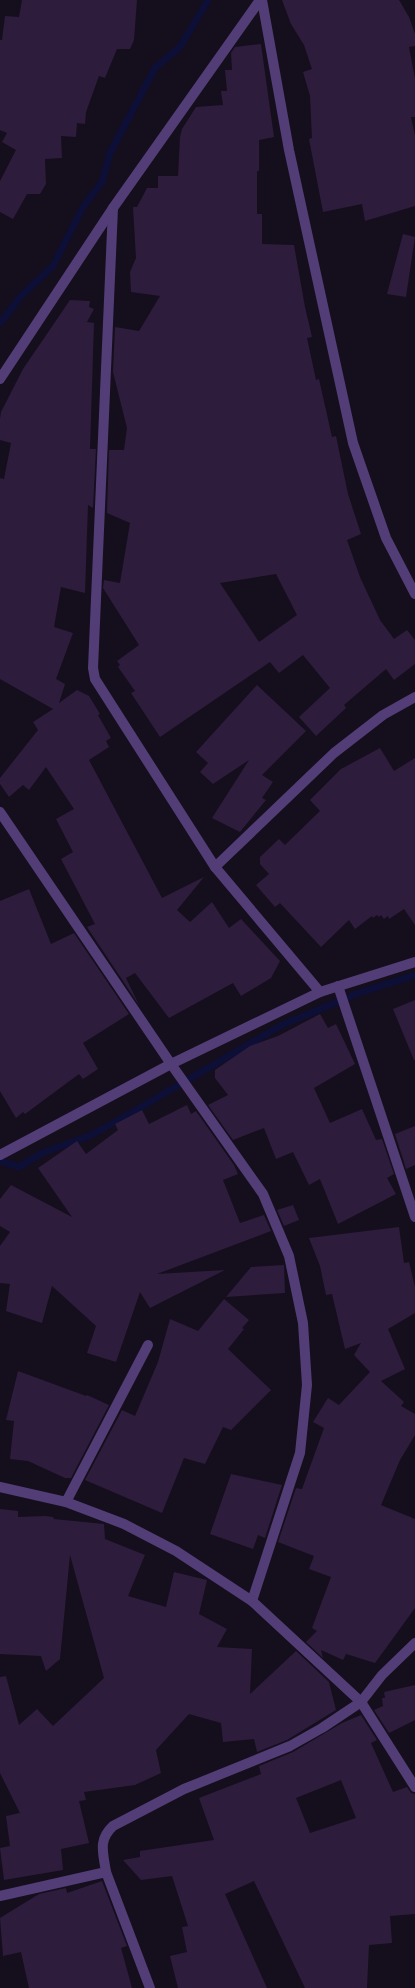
<svg xmlns="http://www.w3.org/2000/svg" width="415" height="1988" font-family="'Source Sans 3',sans-serif">
<style>
.lines{fill:none;stroke-linecap:round;stroke-linejoin:round}
.stream{stroke:#0d0f36;stroke-width:7}
.building{fill:#2d1c3c;fill-rule:evenodd}
.minor{stroke:#523d77;stroke-width:10}
</style>
<rect width="100%" height="100%" fill="#150e1d"/>
<g class="lines">
<g class="stream">
<polyline points="0,323 22,295 53,266 83,207 102,182 110,153 155,68 180,47 208,0"/>
<polyline points="0,1161 19,1167 42,1153 89,1136 112,1124 282,1025 359,993 415,975"/>
</g>
</g>
<g class="building">
<polygon points="22,0 137,0 134,40 130,49 117,49 105,78 99,76 86,112 85,124 77,123 76,137 61,136 62,158 45,159 46,184 40,194 27,194 13,219 0,212 0,181 16,150 2,142 7,133 0,130 0,40 2,40 5,16 19,17"/>
<polygon points="282,0 399,0 409,17 415,34 415,46 409,47 415,79 415,117 411,117 415,136 415,206 365,221 362,204 323,212 309,139 312,138 310,96 303,72 312,69 304,45 291,24"/>
<path d="M261,44l13,93 -15,3v31h-2v43h5v30l32,1 11,62 7,30 -5,1 9,42 3,-1 13,58 4,-1 12,58 13,40 -14,6 13,37 20,43 14,19 13,-9 8,10v24l-21,16 -8,-11 -42,36 2,3 -30,28 -17,-19 31,-29 -27,-33 -24,18 -9,-11 -110,75 -29,-44 4,-2 -17,-24 2,-2 -3,-4 22,-16 -36,-57 1,-8 16,3 10,-60 -23,-10 2,-63h15l3,-22 -14,-56 2,-45 24,4 21,-35 -29,-4 -1,-20 6,-14 -3,-51h4l10,-19h11v-12h20l2,-39 2,-8 14,-22 27,-2 -2,-14h6l-2,-21h7l-1,-17 4,-6zM276,574l21,41 -38,27 -39,-59z"/>
<polygon points="403,234 415,237 406,297 387,294"/>
<polygon points="70,300 90,301 89,307 94,309 87,322 94,323 90,449 96,449 93,508 88,505 85,593 61,587 54,627 73,633 56,679 65,684 59,703 77,690 89,696 100,714 98,715 111,738 106,741 109,747 89,760 162,898 204,877 177,910 190,922 212,902 229,928 241,919 280,961 271,978 241,996 233,983 169,1018 135,973 126,978 139,1005 87,927 95,924 61,859 73,852 56,819 74,809 46,767 29,790 23,785 9,797 0,784 0,778 38,730 33,722 53,709 0,679 0,478 4,479 11,443 0,440 0,419 1,412 23,369"/>
<polygon points="257,685 306,731 262,775 273,782 262,798 266,800 240,832 212,818 249,760 213,784 200,772 208,763 196,752"/>
<polygon points="380,748 394,771 415,758 415,925 404,909 389,919 388,916 384,919 381,915 379,917 377,915 373,918 372,916 355,929 349,920 321,947 280,903 275,907 256,885 269,874 260,864 260,857 279,839 285,845 320,811 310,800 341,769"/>
<polygon points="29,889 51,944 74,933 129,1014 83,1043 98,1069 83,1079 79,1074 25,1114 23,1112 16,1118 0,1091 0,901"/>
<polygon points="415,1000 415,1060 414,1060 393,1009"/>
<polygon points="320,1014 328,1028 336,1024 355,1064 314,1088 330,1123 362,1109 376,1140 382,1139 394,1174 387,1178 396,1194 338,1224 320,1179 309,1185 293,1152 276,1159 264,1128 233,1140 208,1105 228,1095 215,1078 215,1070 250,1046 278,1036"/>
<polygon points="187,1105 191,1114 196,1111 234,1165 238,1174 223,1180 240,1223 264,1215 271,1231 157,1274 225,1270 150,1308 140,1292 116,1362 87,1353 96,1326 52,1286 42,1323 6,1311 10,1284 0,1283 0,1246 10,1232 0,1226 0,1199 11,1185 72,1217 38,1168 77,1141 86,1154 118,1130 115,1124 142,1110 149,1124"/>
<polygon points="415,1126 415,1165 406,1169 395,1134"/>
<polygon points="293,1205 299,1220 284,1226 277,1210"/>
<polygon points="399,1227 404,1263 409,1262 415,1287 415,1313 388,1329 405,1369 381,1381 404,1402 401,1406 415,1414 415,1435 400,1460 381,1505 415,1519 415,1608 375,1663 346,1654 343,1660 321,1650 323,1658 306,1642 317,1631 312,1628 331,1577 309,1569 314,1556 278,1542 296,1488 302,1489 324,1428 313,1422 328,1398 339,1405 370,1372 354,1355 361,1343 345,1349 332,1294 326,1295 320,1266 309,1238"/>
<polygon points="284,1265 285,1293 226,1297 251,1267"/>
<polygon points="224,1299 249,1320 242,1328 244,1329 228,1349 271,1390 231,1430 223,1427 205,1464 184,1458 162,1513 85,1480 122,1410 135,1416 158,1362 170,1319 198,1331"/>
<polygon points="18,1371 86,1396 87,1395 109,1405 71,1478 65,1478 28,1461 10,1459 14,1421 6,1420"/>
<polygon points="231,1474 282,1485 265,1538 258,1535 253,1549 210,1534"/>
<polygon points="0,1509 18,1511 18,1517 45,1516 53,1517 54,1519 104,1524 105,1539 145,1555 128,1596 166,1607 174,1572 207,1580 199,1614 227,1629 217,1647 252,1649 250,1694 296,1651 329,1682 336,1710 287,1740 257,1752 254,1739 223,1742 221,1723 189,1714 156,1750 161,1773 135,1785 84,1792 86,1800 79,1801 89,1843 61,1849 63,1870 4,1880 0,1848 10,1846 6,1816 20,1813 0,1773 0,1677 6,1676 19,1725 37,1709 53,1726 104,1678 70,1555 60,1659 46,1671 41,1656 0,1654"/>
<polygon points="415,1685 415,1720 389,1733 374,1710 383,1706 382,1698 385,1698 384,1692"/>
<path d="M361,1715l16,25 -6,3 22,49 14,-5 4,6 4,1v120l-25,2 2,27 -23,2 -2,43h-62l-51,-107 -29,13 42,94h-89l-8,-32 17,-4 -5,-25 6,-1 -16,-50 -31,4 -18,-20 17,-3v-6l74,-11 -15,-42 62,-24 -2,-8 34,-14 49,-29zM341,1780l15,38 -46,15 -14,-35z"/>
<polygon points="102,1881 127,1946 121,1948 132,1988 29,1988 21,1952 3,1956 0,1918 39,1894 66,1888 67,1893"/>
</g>
<g class="lines">
<g class="minor">
<polyline points="262,0 289,150 353,443 386,538 415,594"/>
<polyline points="113,208 93,668 95,679 215,867 320,992"/>
<polyline points="0,379 113,208 260,0"/>
<polyline points="0,812 171,1064 263,1194 289,1256 303,1323 307,1385 300,1453 252,1601"/>
<polyline points="215,867 334,753 383,715 415,697"/>
<polyline points="338,986 415,1217"/>
<polyline points="0,1155 171,1064 320,992 415,962"/>
<polyline points="0,1487 66,1502 124,1524 176,1551 252,1601 361,1702 415,1787"/>
<polyline points="66,1502 148,1345"/>
<polyline points="106,1872 150,1988"/>
<path d="M0,1896l106,-24c-3,-20 -8,-32 7,-46l71,-37 106,-43 32,-18 39,-26 21,-27 33,-32"/>
</g>
</g>
</svg>
